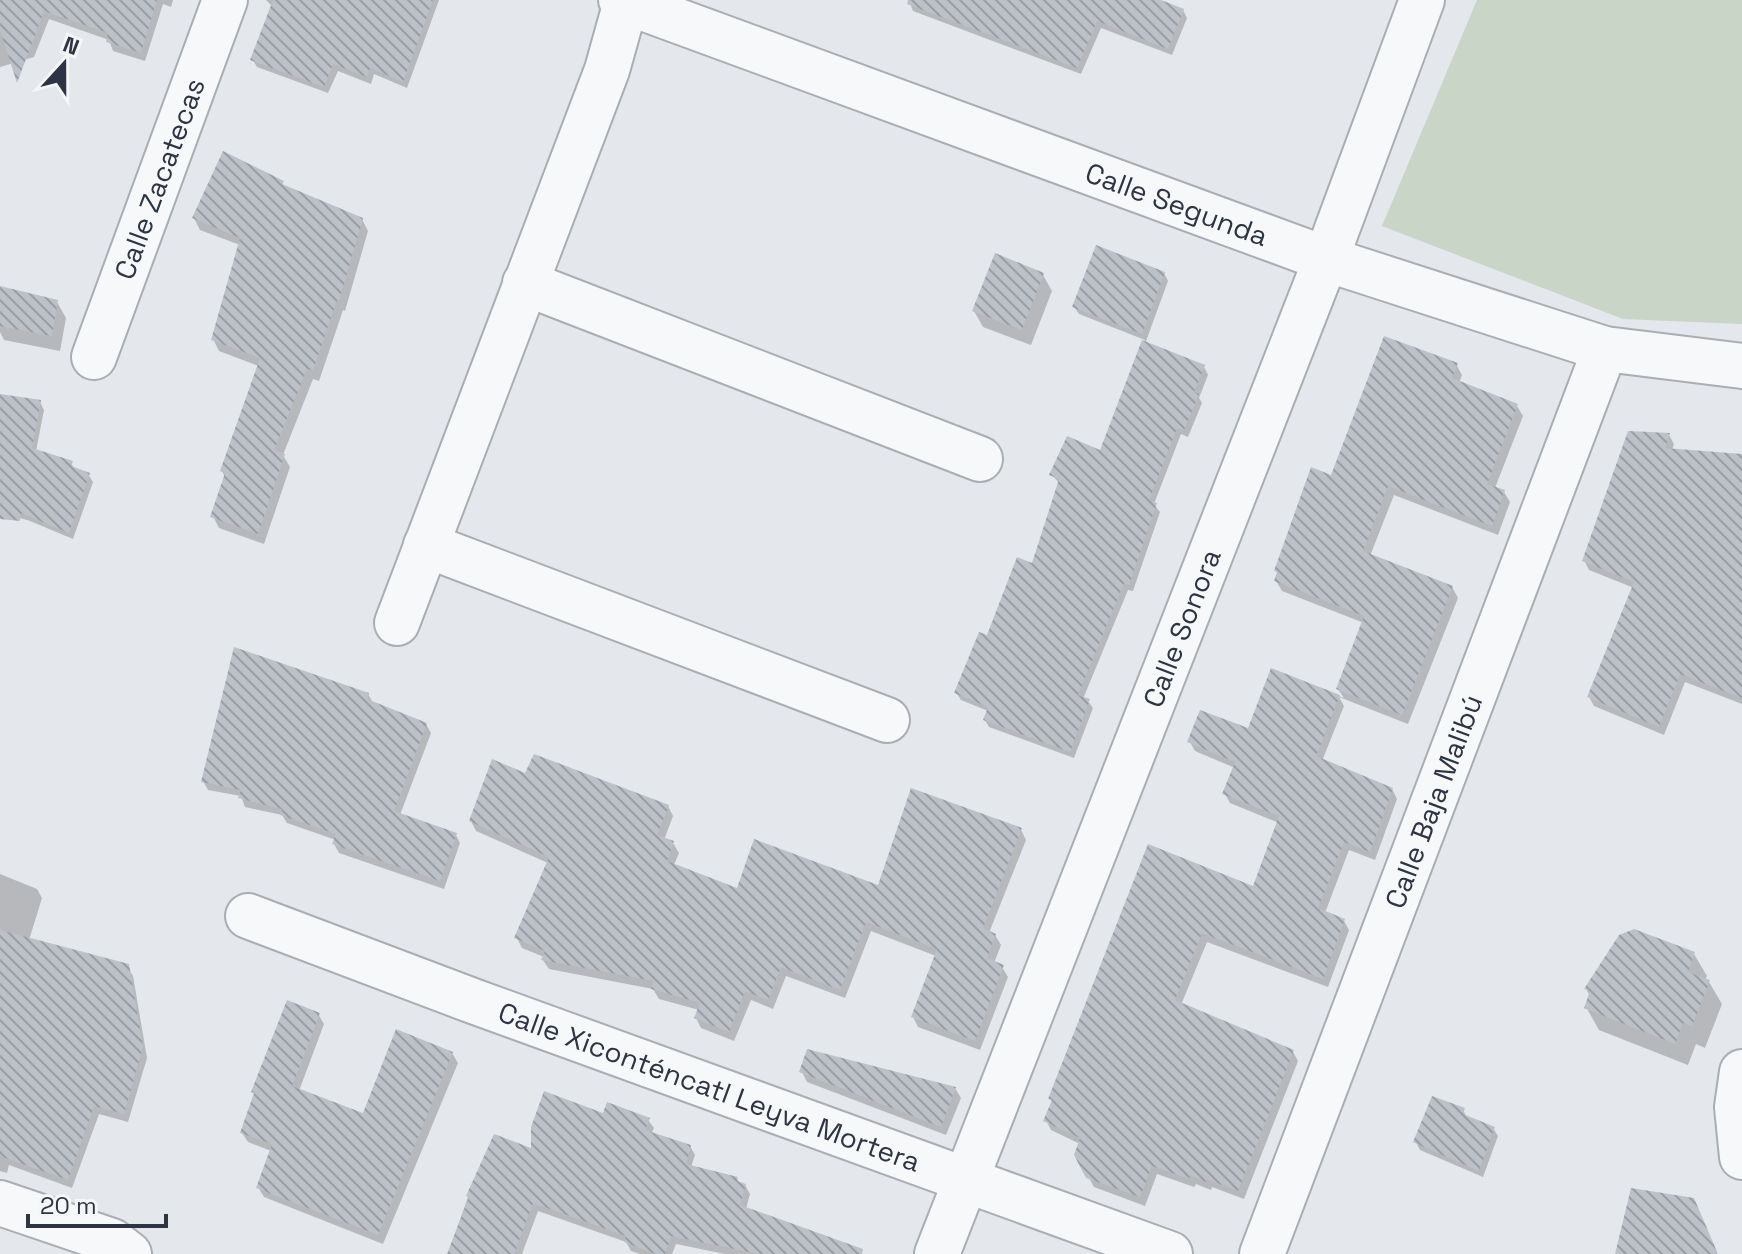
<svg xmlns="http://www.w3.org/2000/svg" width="1742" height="1254" font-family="'Space Grotesk',sans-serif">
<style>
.green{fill:#c9d5c6}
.shadow{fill:#0003}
.building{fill:url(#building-back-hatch)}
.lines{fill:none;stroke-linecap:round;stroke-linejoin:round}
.minor-casing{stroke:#a9aeb5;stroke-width:48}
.minor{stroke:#f7f8fa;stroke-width:44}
.labels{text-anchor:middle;stroke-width:8;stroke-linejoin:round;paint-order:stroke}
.street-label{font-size:28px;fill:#2d3443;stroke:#f4f6f8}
</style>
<defs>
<pattern id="building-back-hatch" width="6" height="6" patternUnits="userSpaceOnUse" patternTransform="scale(2)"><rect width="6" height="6" fill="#bcc0c8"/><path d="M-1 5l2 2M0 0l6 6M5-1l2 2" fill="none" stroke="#999da4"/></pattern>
</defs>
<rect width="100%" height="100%" fill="#e4e7eb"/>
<polygon class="green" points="1477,0 1742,0 1742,324 1623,319 1382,226"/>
<g class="shadow">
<polygon points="0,0 173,0 171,7 163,4 145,61 113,51 109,40 49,19 34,57 0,67"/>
<polygon points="266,0 439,0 407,88 374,74 371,84 338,71 328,93 257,67 253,60 273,7"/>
<polygon points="909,0 1156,0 1183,10 1187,18 1172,55 1101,28 1081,74 913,11"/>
<polygon points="282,182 285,188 362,219 368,231 345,311 343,310 319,381 313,379 283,455 290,467 264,544 219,528 213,516 225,477 222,471 259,366 219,351 213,339 240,245 200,230 194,218"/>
<polygon points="1164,273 1168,281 1145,344 1204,367 1208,375 1199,398 1202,403 1188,437 1181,434 1154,504 1160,512 1133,591 1128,590 1083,699 1088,701 1093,708 1074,758 989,727 985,720 988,711 961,700 956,692 1034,566 1060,484 1052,475 1102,452 1145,340 1079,314 1074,307"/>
<polygon points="1043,275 1052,291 1031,345 983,327 974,311"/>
<polygon points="57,302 66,318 60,351 4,340 0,332 0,308"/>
<polygon points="1456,364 1462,375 1459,383 1517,406 1523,416 1495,488 1504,492 1510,502 1498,535 1394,495 1370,556 1452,587 1458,598 1408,724 1339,697 1344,706 1322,761 1392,789 1397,799 1375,860 1349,850 1325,913 1344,921 1349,930 1328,987 1207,942 1181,1005 1293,1052 1298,1061 1244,1199 1212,1187 1211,1190 1196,1184 1194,1187 1157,1174 1145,1206 1094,1187 1076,1155 1080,1144 1051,1130 1046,1120 1053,1103 1050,1098 1149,847 1254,888 1279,823 1230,803 1225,794 1235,768 1195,751 1190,742 1249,731 1272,671 1344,698 1338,689 1364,623 1282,591 1276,581 1332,477"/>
<polygon points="0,396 40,402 44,410 36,451 71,463 75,470 88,474 93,482 73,539 30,521 0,512"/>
<polygon points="1669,435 1674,444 1672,450 1742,456 1742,704 1685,682 1664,735 1594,706 1589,697 1634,588 1589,570 1584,560"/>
<polygon points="368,694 373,703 426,724 431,733 400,815 456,835 460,843 444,889 339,853 334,844 336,840 287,823 282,815 245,807 241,796 208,790 203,781"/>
<polygon points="526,775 668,806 673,816 664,840 673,843 679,853 674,865 738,890 879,888 1021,830 1026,840 989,933 995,935 1001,945 994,963 1002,967 1008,977 980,1050 918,1027 913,1017 936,956 871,931 845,998 786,976 773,1009 751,1000 734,1041 701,1028 696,1018 699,1010 659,999 653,989 549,969 543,960 544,957 522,948 517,938 548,863 476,831 471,821"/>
<polygon points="0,874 37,889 42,898 29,940 127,966 133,976 147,1058 128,1122 99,1114 72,1188 9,1165 7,1173 0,1171"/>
<polygon points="1694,954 1707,976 1705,980 1709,982 1722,1004 1705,1048 1696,1044 1688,1065 1599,1030 1586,1007 1590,996 1586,989"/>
<polygon points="318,1014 324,1024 299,1091 364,1116 452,1053 458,1063 383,1244 264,1197 258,1187 271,1151 248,1142 242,1133 256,1096 253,1091"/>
<polygon points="802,1072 955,1088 961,1098 946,1135 807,1082"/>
<polygon points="1463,1110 1468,1119 1493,1128 1498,1136 1483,1177 1420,1150 1416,1142"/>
<polygon points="605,1115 648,1120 654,1128 651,1134 690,1146 695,1155 691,1167 737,1179 740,1184 745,1185 750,1194 746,1209 828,1254 725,1254 676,1244 672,1254 640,1254 631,1251 626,1242 538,1211 522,1254 448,1254 468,1197 495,1136 533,1151"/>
</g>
<g class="building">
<polygon points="0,0 157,0 141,53 106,42 108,33 44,11 17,83 0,30"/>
<polygon points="273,0 433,0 403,82 370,68 367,77 333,64 324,87 250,60"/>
<polygon points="908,0 1161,0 1184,9 1168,49 1097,21 1077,68 907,4"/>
<polygon points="223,151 284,181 282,184 363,218 339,301 337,300 313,370 307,369 274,450 285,454 258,534 210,517 225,473 220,471 260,358 211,340 240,238 192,218"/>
<polygon points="1096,245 1165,272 1142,334 1072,307"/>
<polygon points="995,253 1044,273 1022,330 972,311"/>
<polygon points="0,286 58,300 52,336 0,326"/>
<polygon points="1384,336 1458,363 1452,378 1518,404 1487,484 1505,490 1492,526 1388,486 1363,551 1453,586 1402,715 1336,689 1364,616 1274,581 1277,572 1274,571 1311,467 1331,475"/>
<polygon points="1142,340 1205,365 1194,392 1199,394 1184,430 1177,428 1149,500 1157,503 1129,585 1124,583 1078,695 1090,699 1070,752 983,720 988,707 954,693 979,632 987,635 1017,557 1032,563 1059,479 1049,475 1067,436 1100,450"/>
<polygon points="0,394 41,400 32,448 73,461 71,466 90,473 69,533 21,513 20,521 0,519"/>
<polygon points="1628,431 1670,433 1665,448 1742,454 1742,698 1680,674 1659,727 1587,697 1634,582 1582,561"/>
<polygon points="234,647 369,693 367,699 427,723 394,811 457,833 440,881 332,844 336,834 280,815 282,809 238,798 241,790 201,782"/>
<polygon points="1271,668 1340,695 1316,756 1393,788 1370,852 1344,842 1318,908 1345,919 1323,979 1202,933 1175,1000 1294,1050 1238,1191 1207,1179 1206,1182 1190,1175 1189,1179 1152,1166 1140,1197 1086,1178 1074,1155 1080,1138 1043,1121 1052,1100 1048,1099 1148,844 1253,886 1279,816 1222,794 1235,762 1187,742 1200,710 1248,728"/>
<polygon points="534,754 669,805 657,835 674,841 667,861 737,888 754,839 878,885 911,788 1022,828 983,928 996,934 987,958 1004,965 975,1041 911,1017 937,949 866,922 840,990 781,967 768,1000 745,991 729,1032 694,1018 700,1003 651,989 654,981 541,960 545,951 514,938 549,857 469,821 492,759 525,773"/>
<polygon points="1634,929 1695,952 1688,972 1710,980 1692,1026 1683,1023 1675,1044 1584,1008 1590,991 1584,989 1619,935"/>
<polygon points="0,930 129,964 143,1047 124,1114 94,1106 68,1180 0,1156"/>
<polygon points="287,1000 320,1013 292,1086 363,1113 396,1029 453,1052 378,1235 256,1188 272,1144 240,1133 254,1093 251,1092"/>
<polygon points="807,1049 956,1087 941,1127 799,1072"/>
<polygon points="544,1091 603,1113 607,1102 650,1118 645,1130 691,1145 686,1164 738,1177 737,1181 746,1184 740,1205 863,1249 862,1254 759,1254 671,1236 665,1254 656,1254 624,1242 626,1236 533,1203 514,1254 447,1254 469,1197 466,1196 494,1134 531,1148 531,1127"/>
<polygon points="1432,1096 1465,1108 1463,1114 1495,1127 1479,1171 1413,1142"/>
<polygon points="1631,1188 1694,1198 1718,1254 1615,1254"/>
</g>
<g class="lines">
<defs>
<g id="minor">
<path id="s1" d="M621,0l705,259 279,90 137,17"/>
<polyline points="525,283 980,459"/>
<path id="s2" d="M94,357l131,-357"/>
<polyline points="426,545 887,720"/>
<polyline points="397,623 607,70 626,2"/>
<path id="s3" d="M248,916l225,85 697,253"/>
<polyline points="1742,1072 1737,1107 1742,1157"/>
<polyline points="0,1203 112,1241 129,1254"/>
<path id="s4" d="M937,1254l389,-995 96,-259"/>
<path id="s5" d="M1262,1254l343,-905"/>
</g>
</defs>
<use href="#minor" class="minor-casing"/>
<use href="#minor" class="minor"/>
</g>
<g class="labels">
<g class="street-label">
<text dy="10" stroke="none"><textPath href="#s2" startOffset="190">Calle Zacatecas</textPath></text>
<text dy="10" stroke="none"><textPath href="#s1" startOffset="592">Calle Segunda</textPath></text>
<text dy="10" stroke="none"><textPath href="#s4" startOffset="672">Calle Sonora</textPath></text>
<text dy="10" stroke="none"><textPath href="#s5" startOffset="484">Calle Baja Malibú</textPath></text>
<text dy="10" stroke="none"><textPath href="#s3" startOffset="492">Calle Xiconténcatl Leyva Mortera</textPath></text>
</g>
</g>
<g transform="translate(64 64) rotate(21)" stroke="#f4f6f8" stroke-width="6" paint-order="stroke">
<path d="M0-6L14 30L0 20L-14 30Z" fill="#2d3443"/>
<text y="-12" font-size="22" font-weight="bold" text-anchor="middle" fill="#2d3443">N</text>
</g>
<path d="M28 1214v12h138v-12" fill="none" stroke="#2d3443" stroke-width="4"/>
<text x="40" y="1214" font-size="24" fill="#2d3443" stroke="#f4f6f8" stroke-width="6" paint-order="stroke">20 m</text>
</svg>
